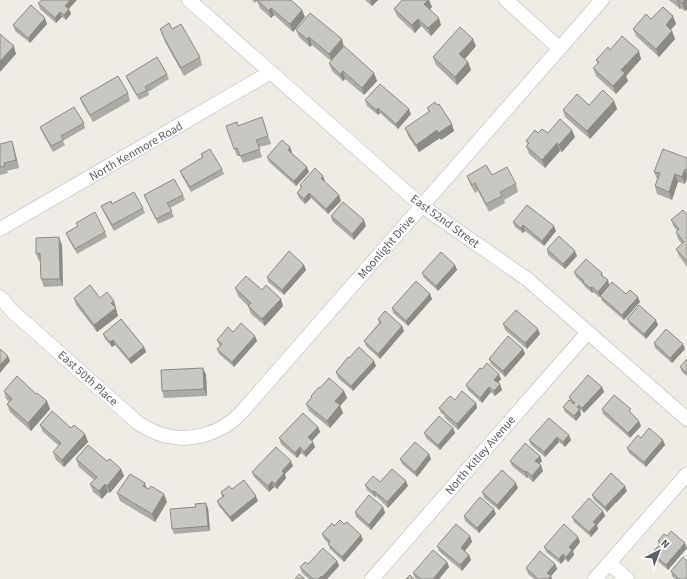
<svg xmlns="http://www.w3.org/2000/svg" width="687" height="579" font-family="'Source Sans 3',sans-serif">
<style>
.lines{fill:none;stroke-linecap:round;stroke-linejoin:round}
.minor-casing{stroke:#b5b7ba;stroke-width:15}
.minor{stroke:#fff;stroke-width:14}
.wall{fill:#adaba7}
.shaded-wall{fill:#8d8b88}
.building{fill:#c9c7c2;stroke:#8d8b88}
.labels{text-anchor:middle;stroke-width:3;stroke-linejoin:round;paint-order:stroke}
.street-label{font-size:12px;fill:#5c6064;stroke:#fff}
</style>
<rect width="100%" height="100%" fill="#eeece5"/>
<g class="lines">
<defs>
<g id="minor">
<polyline points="189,0 422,206 527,279 687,419"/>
<polyline points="506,0 559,48"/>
<polyline points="0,229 271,72"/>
<path d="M0,297l4,4 7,9 127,113c9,5 18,11 29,13 26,6 53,-3 72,-21l363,-415"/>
<polyline points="609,563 627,579"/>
<polyline points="372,579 588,332"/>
<polyline points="595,579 687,474"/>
</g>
</defs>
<use href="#minor" class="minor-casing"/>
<use href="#minor" class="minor"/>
</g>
<g class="wall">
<polygon points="252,0 291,0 302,10 305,17 293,32 274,15 271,18 260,8 257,1 255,3"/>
<polygon points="365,0 378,0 372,6"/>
<polygon points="402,0 429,0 432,7 430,9 441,25 431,36 421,26 415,33 397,16 394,9"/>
<polygon points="669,0 687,0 685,11 681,8 680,9"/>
<polygon points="38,3 69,9 71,14 66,20 62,17 56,23 40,9"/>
<polygon points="673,16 676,24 671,30 672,31 675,39 659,57 636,36 633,29 651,19"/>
<polygon points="47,24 30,43 15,31 13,25"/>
<polygon points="160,29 172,29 200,57 202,65 184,76 165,42"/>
<polygon points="296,30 344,47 374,73 377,81 364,95 345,79 343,81 332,71 329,63 331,61 312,45 310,47 299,37"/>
<polygon points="476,46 465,59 468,62 471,70 457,85 436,65 433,57"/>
<polygon points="610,50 641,59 626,76 628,81 616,94 596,76 593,68 598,64 596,60"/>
<polygon points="167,74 169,79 148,92 149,95 139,100 128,81 126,76"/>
<polygon points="128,93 130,101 93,122 83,105 80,98"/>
<polygon points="365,100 411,114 398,129 380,113 378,115 367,106"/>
<polygon points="614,101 617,109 590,139 565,117 563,110"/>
<polygon points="437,105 454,131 441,140 440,138 419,152 408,136 405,128 429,112 427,108"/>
<polygon points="262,117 271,144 259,147 262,157 243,163 240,156 237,156 226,126 238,126"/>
<polygon points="84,123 85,128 63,141 65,145 53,152 42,132 40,127"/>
<polygon points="538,133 548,133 575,137 562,152 560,151 545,168 529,154 526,146 528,145 526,141"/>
<polygon points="0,144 14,148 19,168 7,171 8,173 0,175"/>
<polygon points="292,152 292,153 309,172 296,186 269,162 267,157"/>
<polygon points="201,154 222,169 224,174 191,192 182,176 180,171 202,158"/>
<polygon points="687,158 687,178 685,184 678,182 672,200 657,194 655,186 657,179 654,172"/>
<polygon points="492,175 516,184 518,192 504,200 505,203 489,212 478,191 475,193 470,184 467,176"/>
<polygon points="325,181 325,182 339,195 341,201 328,214 311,198 305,204 299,198 297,193 301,189 300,185"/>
<polygon points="144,195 183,195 185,200 170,208 174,217 158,224 146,200"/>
<polygon points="112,204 143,208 145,213 114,231 103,211 101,206"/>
<polygon points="687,215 687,267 679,256 676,249 682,244 678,239 676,232 677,231 674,227 671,220"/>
<polygon points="331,216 366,226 354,240 332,221"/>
<polygon points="513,222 556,231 544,246 525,231 523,233 515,227"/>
<polygon points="76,223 105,232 107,237 77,254 68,238 66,233 78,226"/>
<polygon points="62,245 63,286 44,287 41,279 41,261 39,261 36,254"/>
<polygon points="547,249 577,256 565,269 548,255"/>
<polygon points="304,265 306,270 284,295 268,282 267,277"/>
<polygon points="455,265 457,270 438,291 424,278 422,273"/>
<polygon points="574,272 602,273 603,276 608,280 609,285 626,294 640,302 624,320 602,301 600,296 599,297 593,292 592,293 585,287 584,285 576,277"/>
<polygon points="235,288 262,290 281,299 283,306 265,326 251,314 248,306 238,296"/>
<polygon points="430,294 432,299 408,326 393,313 392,308"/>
<polygon points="74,298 100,298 114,301 118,316 97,332 76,305"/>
<polygon points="378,319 402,326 404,331 380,359 366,346 364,341 379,323"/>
<polygon points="627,319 658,325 646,339 629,324"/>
<polygon points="503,324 540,334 527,349 505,330"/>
<polygon points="233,332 257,341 234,367 219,354 217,349 220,346 219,345 217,340"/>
<polygon points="103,334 144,347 146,352 131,364 115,345 112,347 105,339"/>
<polygon points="654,343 685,349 672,363 655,348"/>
<polygon points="523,349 525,354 505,377 491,364 489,359"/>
<polygon points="349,358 376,366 353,391 338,378 336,372"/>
<polygon points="687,359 687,376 682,372 680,367"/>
<polygon points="203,368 206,375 207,396 164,398 162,391"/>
<polygon points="482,369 501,379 498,383 500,384 502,390 495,396 491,392 482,403 468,390 466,385"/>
<polygon points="602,387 604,392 584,413 581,410 580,410 581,415 576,421 565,412 563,407 570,401 569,397"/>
<polygon points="320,388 344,391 347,398 340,406 343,413 330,428 309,411 306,404 312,397 311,396"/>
<polygon points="4,391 50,409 31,431 10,412 7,404 9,402 6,399"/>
<polygon points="455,400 476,403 477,408 458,430 445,418 444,415 441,413 439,408"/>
<polygon points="602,409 633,415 641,426 630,438 603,414"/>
<polygon points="40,425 71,428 85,434 88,442 64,467 56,460 53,452 59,446 43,432"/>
<polygon points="318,427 320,432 312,441 313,442 315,447 306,457 301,453 297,458 281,444 279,438"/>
<polygon points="453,428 455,433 440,450 426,438 424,433"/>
<polygon points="569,435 571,440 565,447 559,442 545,457 531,445 529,440"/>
<polygon points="641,438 665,445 646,467 629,453 627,448"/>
<polygon points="429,454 431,459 417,477 402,464 400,459"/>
<polygon points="540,456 542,461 539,464 543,471 533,482 528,477 527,478 512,466 510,461"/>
<polygon points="76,459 107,461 121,469 124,476 110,493 108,492 102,499 93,492 90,484 94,480 79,467"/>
<polygon points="293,466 285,474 286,478 277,489 274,487 269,492 254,477 252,472"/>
<polygon points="380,482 408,486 388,508 376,496 375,497 367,490 365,485"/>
<polygon points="147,488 167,502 155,522 120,501 117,493"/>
<polygon points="518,488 499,510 484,498 482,492"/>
<polygon points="627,491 607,512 594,500 592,495"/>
<polygon points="221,492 258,501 232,522 219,506 217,501 222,497"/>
<polygon points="383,507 385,513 371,530 356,517 355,512"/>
<polygon points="208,508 210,531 174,534 172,529"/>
<polygon points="603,511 605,516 597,525 598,529 591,537 574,522 572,517"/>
<polygon points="496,514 479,533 465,521 464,516"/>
<polygon points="344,524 363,540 344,562 330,549 328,543 324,539 322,534 334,526"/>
<polygon points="470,536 472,542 465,551 469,555 471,560 462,571 439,551 437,546"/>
<polygon points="667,536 687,548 668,570 654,558 652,553 659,545 658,541"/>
<polygon points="578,537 580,542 573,551 574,555 568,562 565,559 561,564 546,552 544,547"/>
<polygon points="337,561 339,566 327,579 309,579 302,573 300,567 308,564"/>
<polygon points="447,562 449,567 439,579 416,579 415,578 413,573"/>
<polygon points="555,564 557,569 551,576 552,579 534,579 528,574 526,568"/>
<polygon points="671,571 687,579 675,579 672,576"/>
</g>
<g class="shaded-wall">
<polygon points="70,0 77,0 67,11 65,6"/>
<polygon points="370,0 378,0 372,6"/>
<polygon points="428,0 429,0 432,7 427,12 424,4"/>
<polygon points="678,0 681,8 680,9 677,1"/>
<polygon points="685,0 687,0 687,9 685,11 682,3"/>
<polygon points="271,8 274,15 271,18 269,11"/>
<polygon points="69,9 71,14 66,20 64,15"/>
<polygon points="302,10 305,17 293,32 290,24"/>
<polygon points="60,12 62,17 56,23 55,18"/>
<polygon points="673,16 676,24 668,32 666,25"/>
<polygon points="45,18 47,24 30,43 28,38"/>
<polygon points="439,18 441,25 431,36 428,28"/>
<polygon points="418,19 421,26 415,33 412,25"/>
<polygon points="672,31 675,39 659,57 656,49"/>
<polygon points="309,37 312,45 310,47 307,39"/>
<polygon points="342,39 344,47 332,62 329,54"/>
<polygon points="473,39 476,46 462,62 459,54"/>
<polygon points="14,46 16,54 0,72 0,61"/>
<polygon points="639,51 641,59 626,76 628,81 616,94 613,86 621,70"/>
<polygon points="468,62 471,70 457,85 455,77"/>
<polygon points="343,71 345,79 343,81 340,74"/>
<polygon points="374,73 377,81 364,95 362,88"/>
<polygon points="614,101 617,109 590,139 587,131"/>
<polygon points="378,108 380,113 378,115 376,110"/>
<polygon points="409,109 411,114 398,129 396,124"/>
<polygon points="452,124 454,131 441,140 438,133"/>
<polygon points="437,130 440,138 419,152 416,145"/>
<polygon points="572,130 575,137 562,152 559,145"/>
<polygon points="12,141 14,148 19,168 16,160"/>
<polygon points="557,143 560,151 545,168 542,160"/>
<polygon points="290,147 292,152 290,155 288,150"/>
<polygon points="307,167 309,172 296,186 294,181"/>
<polygon points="685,169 687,175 687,178 685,184 682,177"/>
<polygon points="675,174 678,182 672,200 669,192"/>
<polygon points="323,176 325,181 323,183 321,178"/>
<polygon points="309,193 311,198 305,204 304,199"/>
<polygon points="339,195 341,201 328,214 326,209"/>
<polygon points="364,220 366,226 354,240 352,234"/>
<polygon points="523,225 525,231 523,233 521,228"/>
<polygon points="554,226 556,231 544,246 542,241"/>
<polygon points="59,237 62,245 63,286 60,279"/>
<polygon points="575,251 577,256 565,269 563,264"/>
<polygon points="304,265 306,270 284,295 282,290"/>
<polygon points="455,265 457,270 438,291 436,286"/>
<polygon points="608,280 609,286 599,297 598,292"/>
<polygon points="592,287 593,292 592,293 590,288"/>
<polygon points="430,294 432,299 408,326 406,321"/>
<polygon points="638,297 640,302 624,320 622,315"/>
<polygon points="281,299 283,306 265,326 262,319"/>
<polygon points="114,301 118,316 97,332 94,325 111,303"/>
<polygon points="656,320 658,325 646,339 644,334"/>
<polygon points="402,326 404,331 380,359 378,354"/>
<polygon points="538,329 540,334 527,349 525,343"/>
<polygon points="255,336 257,341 234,367 232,362"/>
<polygon points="113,340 115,345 112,347 110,342"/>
<polygon points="683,344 685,349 672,363 670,358"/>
<polygon points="144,347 146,352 131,364 129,359"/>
<polygon points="523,349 525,354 505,377 503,371"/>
<polygon points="8,356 10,361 0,373 0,365"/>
<polygon points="374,361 376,366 353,391 351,386"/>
<polygon points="203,368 206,375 207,396 204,389"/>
<polygon points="499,374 501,379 496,385 494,380"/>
<polygon points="500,384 502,390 495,396 494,391"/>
<polygon points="489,387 491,392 482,403 480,398"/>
<polygon points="602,387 604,392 584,413 582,408"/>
<polygon points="344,391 347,398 340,406 343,413 330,428 327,421 335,401"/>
<polygon points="47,401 50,409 31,431 28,423"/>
<polygon points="476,403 477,408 458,430 457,424"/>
<polygon points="579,405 581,415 576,421 574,416 577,407"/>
<polygon points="639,421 641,426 630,438 628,433"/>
<polygon points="318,427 320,432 310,443 308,437"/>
<polygon points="453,428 455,433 440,450 438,445"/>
<polygon points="85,434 88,442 64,467 62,460"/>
<polygon points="569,435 571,440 565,447 563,442"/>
<polygon points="557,437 559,442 545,457 544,452"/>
<polygon points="663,440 665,445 646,467 644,462"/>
<polygon points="313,442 315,447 306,457 304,452"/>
<polygon points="300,447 301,453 297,458 295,453"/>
<polygon points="429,454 431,459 417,477 415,472"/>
<polygon points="540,456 542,461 537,466 535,461"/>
<polygon points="291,461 293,466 285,474 286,478 277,489 275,484 282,471"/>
<polygon points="541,465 543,471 533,482 532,476"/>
<polygon points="121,469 124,476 110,493 107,486"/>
<polygon points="526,471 528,477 527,478 525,472"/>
<polygon points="272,481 274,487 269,492 268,486"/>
<polygon points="406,481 408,486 388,508 387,502"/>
<polygon points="145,483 147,490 143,486"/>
<polygon points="516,483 518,488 499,510 497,505"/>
<polygon points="105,484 108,492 102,499 99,491"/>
<polygon points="625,486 627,491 616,503 614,498"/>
<polygon points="374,491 376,496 375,497 373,492"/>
<polygon points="164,494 167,502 155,522 152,514"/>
<polygon points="256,496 258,501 232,522 230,517"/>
<polygon points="614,497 616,502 607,512 605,507"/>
<polygon points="206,503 208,508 210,531 208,526"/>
<polygon points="383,507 385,513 371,530 369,525"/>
<polygon points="494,509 496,514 479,533 477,528"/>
<polygon points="603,511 605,516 597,525 598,529 591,537 589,532 593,522"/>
<polygon points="361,535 363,540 344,562 342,557"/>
<polygon points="470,536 472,542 463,553 461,548"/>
<polygon points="578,537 580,542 573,551 574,555 568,562 566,557 569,547"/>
<polygon points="685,543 687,548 668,570 666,565"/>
<polygon points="563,554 565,559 561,564 559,559"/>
<polygon points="469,555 471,560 462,571 460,565"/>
<polygon points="337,561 339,566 327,579 323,579 322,577"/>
<polygon points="447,562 449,567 439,579 433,579"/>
<polygon points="555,564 557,569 551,576 552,579 548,579 547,573"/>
<polygon points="321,576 322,579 318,579"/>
</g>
<g class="building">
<polygon points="42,0 70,0 65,6 69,9 64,15 60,12 55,18 38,3"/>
<polygon points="257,0 291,0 302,10 290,24 271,8 269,11"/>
<polygon points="402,0 428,0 424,4 439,18 428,28 418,19 412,25 394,9"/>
<polygon points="678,0 685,0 682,3"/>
<polygon points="31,5 45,18 28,38 13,25"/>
<polygon points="663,7 673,16 666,25 672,31 656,49 633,29 646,14 651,19"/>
<polygon points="310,13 342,39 329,54 309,37 307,39 296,30"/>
<polygon points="169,23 172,29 181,24 200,57 181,68 162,34 163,34 160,29"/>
<polygon points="460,27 473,39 459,54 468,62 455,77 433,57"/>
<polygon points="0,34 14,46 0,61"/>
<polygon points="622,36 639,51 621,70 625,73 613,86 593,68 599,62 596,60 608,47 610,50"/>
<polygon points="344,46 374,73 362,88 343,71 340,74 329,63"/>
<polygon points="157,57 167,74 145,87 147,90 137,95 126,76"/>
<polygon points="118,76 128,93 90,115 80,98"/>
<polygon points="380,84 409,109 396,124 378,108 376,110 365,100"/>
<polygon points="603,90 614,101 587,131 563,110 577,94 589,105"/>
<polygon points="435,102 437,105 439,104 452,124 438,133 437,130 416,145 405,128 430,111 427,108"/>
<polygon points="74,107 84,123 61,136 63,140 51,146 40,127"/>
<polygon points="262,117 268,136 256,140 260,149 240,156 237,148 234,149 226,126 237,122 238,126"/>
<polygon points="560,119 572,130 559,145 557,143 542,160 526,146 529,143 526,141 535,130 538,133 542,129 548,133"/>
<polygon points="282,140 290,147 288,150 307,167 294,181 267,157"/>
<polygon points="12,141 16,160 4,163 5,166 0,167 0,144"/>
<polygon points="210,149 222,169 190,187 180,171 203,157 201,154"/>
<polygon points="663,149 687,158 687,167 686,170 685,169 682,177 675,174 669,192 655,186 660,173 654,172"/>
<polygon points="486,165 492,175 507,167 516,184 500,192 502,196 486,204 475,183 472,185 467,176"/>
<polygon points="315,168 323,176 321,178 339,195 326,209 309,193 304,199 297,193 302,187 300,185"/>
<polygon points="174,179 183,195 167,203 172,211 156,219 144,195"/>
<polygon points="134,192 143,208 112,225 101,206 111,201 112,204"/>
<polygon points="343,202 364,220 352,234 331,216"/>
<polygon points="527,205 554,226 542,241 523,225 521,228 513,222"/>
<polygon points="683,210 687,215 687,259 686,260 676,249 684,242 676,232 679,229 671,220"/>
<polygon points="95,212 105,232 75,249 66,233 78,226 76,223"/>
<polygon points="559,236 575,251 563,264 547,249"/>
<polygon points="59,237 60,279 41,279 40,253 36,254 36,238"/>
<polygon points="289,251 304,265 282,290 267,277"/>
<polygon points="441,252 455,265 436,286 422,273"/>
<polygon points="586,259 602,273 601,275 608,280 598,292 592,287 590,288 583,282 584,281 574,272"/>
<polygon points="246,276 262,290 266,285 281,299 262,319 248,306 251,303 235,288"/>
<polygon points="416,281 430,294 406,321 392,308"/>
<polygon points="612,282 626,294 630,290 638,297 622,315 600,296"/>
<polygon points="90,285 100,298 107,292 114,301 111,303 116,308 94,325 74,298"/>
<polygon points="639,305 656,320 644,334 627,319"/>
<polygon points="516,310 538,329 525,343 503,324"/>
<polygon points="385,311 402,326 378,354 364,341 381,322 378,319"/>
<polygon points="121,319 144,347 129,359 113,340 110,342 103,334"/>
<polygon points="241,323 255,336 232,362 217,349 222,344 217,340 228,327 233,332"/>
<polygon points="666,329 683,344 670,358 654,343"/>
<polygon points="508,336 523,349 503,371 489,359"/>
<polygon points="359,347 374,361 351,386 336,372 348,357 349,358"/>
<polygon points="0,349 8,356 0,365"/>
<polygon points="687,359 687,373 680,367"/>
<polygon points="487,363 499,374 494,380 500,384 494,391 489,387 480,398 466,385 480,368 482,369"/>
<polygon points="203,368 204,389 162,391 161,370"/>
<polygon points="588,375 602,387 582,408 579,405 577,407 580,409 574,416 563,407 569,400 574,404 575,403 569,397"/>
<polygon points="17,376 36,394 37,393 47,401 28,423 7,404 12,399 4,391"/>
<polygon points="329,378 344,391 335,401 340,405 327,421 306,404 312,397 311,396 319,387 320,388"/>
<polygon points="462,391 476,403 457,424 443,412 444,412 439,408 450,396 455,400"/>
<polygon points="614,395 631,409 629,411 639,421 628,433 602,409"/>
<polygon points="52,411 71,428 74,425 85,434 62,460 53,452 61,443 40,425"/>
<polygon points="303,413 318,427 308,437 313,442 304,452 300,447 295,453 279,438"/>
<polygon points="439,416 453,428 438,445 424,433"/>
<polygon points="549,418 569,435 563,442 557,437 544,452 529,440"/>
<polygon points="649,428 663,440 644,462 627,448 638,435 641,438"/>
<polygon points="415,442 429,454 415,472 400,459"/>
<polygon points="525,443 540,456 535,461 541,465 532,476 526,471 525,472 510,461"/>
<polygon points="88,445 107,461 110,459 121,469 107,486 105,484 99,491 90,484 97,477 76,459"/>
<polygon points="276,447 291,461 282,471 284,473 275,484 272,481 268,486 252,472"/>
<polygon points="392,469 406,481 387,502 374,491 373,492 365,485 373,476 380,482"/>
<polygon points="502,470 516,483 497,505 482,492"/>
<polygon points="611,473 625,486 605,507 592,495"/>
<polygon points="130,474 145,483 143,486 149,489 151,486 164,494 152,514 117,493"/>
<polygon points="244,480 256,496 230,517 217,501 224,496 221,492 229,486 232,489"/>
<polygon points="369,495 383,507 369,525 355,512"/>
<polygon points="480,497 494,509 477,528 464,516"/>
<polygon points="589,498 603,511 593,522 596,524 589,532 572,517"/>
<polygon points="206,503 208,526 172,529 170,509 196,507 195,504"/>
<polygon points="340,520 344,524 347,522 361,535 342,557 328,544 330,541 322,534 332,523 334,526"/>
<polygon points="456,524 470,536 461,548 469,555 460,565 437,546"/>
<polygon points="564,524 578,537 569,547 572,550 566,557 563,554 559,559 544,547"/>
<polygon points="671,531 685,543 666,565 652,553 661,543 658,541 664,534 667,536"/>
<polygon points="323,548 337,561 322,577 321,576 318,579 313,579 300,567 305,562 308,564"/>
<polygon points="433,550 447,562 433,579 421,579 413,573"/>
<polygon points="540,551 555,564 547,573 551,576 548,579 538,579 526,568"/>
<polygon points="683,557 687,561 687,579 679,579 671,571"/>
<polygon points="299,574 305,579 295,579"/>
<polygon points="410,575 414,579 406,579"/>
</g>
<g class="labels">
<g class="street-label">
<text transform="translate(136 151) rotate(-30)" y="4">North Kenmore Road</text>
<text transform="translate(445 221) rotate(36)" y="4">East 52nd Street</text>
<text transform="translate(386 247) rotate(-49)" y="4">Moonlight Drive</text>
<text transform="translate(88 378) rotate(42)" y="4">East 50th Place</text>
<text transform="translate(480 455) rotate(-49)" y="4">North Kitley Avenue</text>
</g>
</g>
<g transform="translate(659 551) rotate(42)" stroke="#ffffff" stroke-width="3" paint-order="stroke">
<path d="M0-3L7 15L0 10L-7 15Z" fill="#5c6064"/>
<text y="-6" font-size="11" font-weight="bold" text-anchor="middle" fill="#5c6064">N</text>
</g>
</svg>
